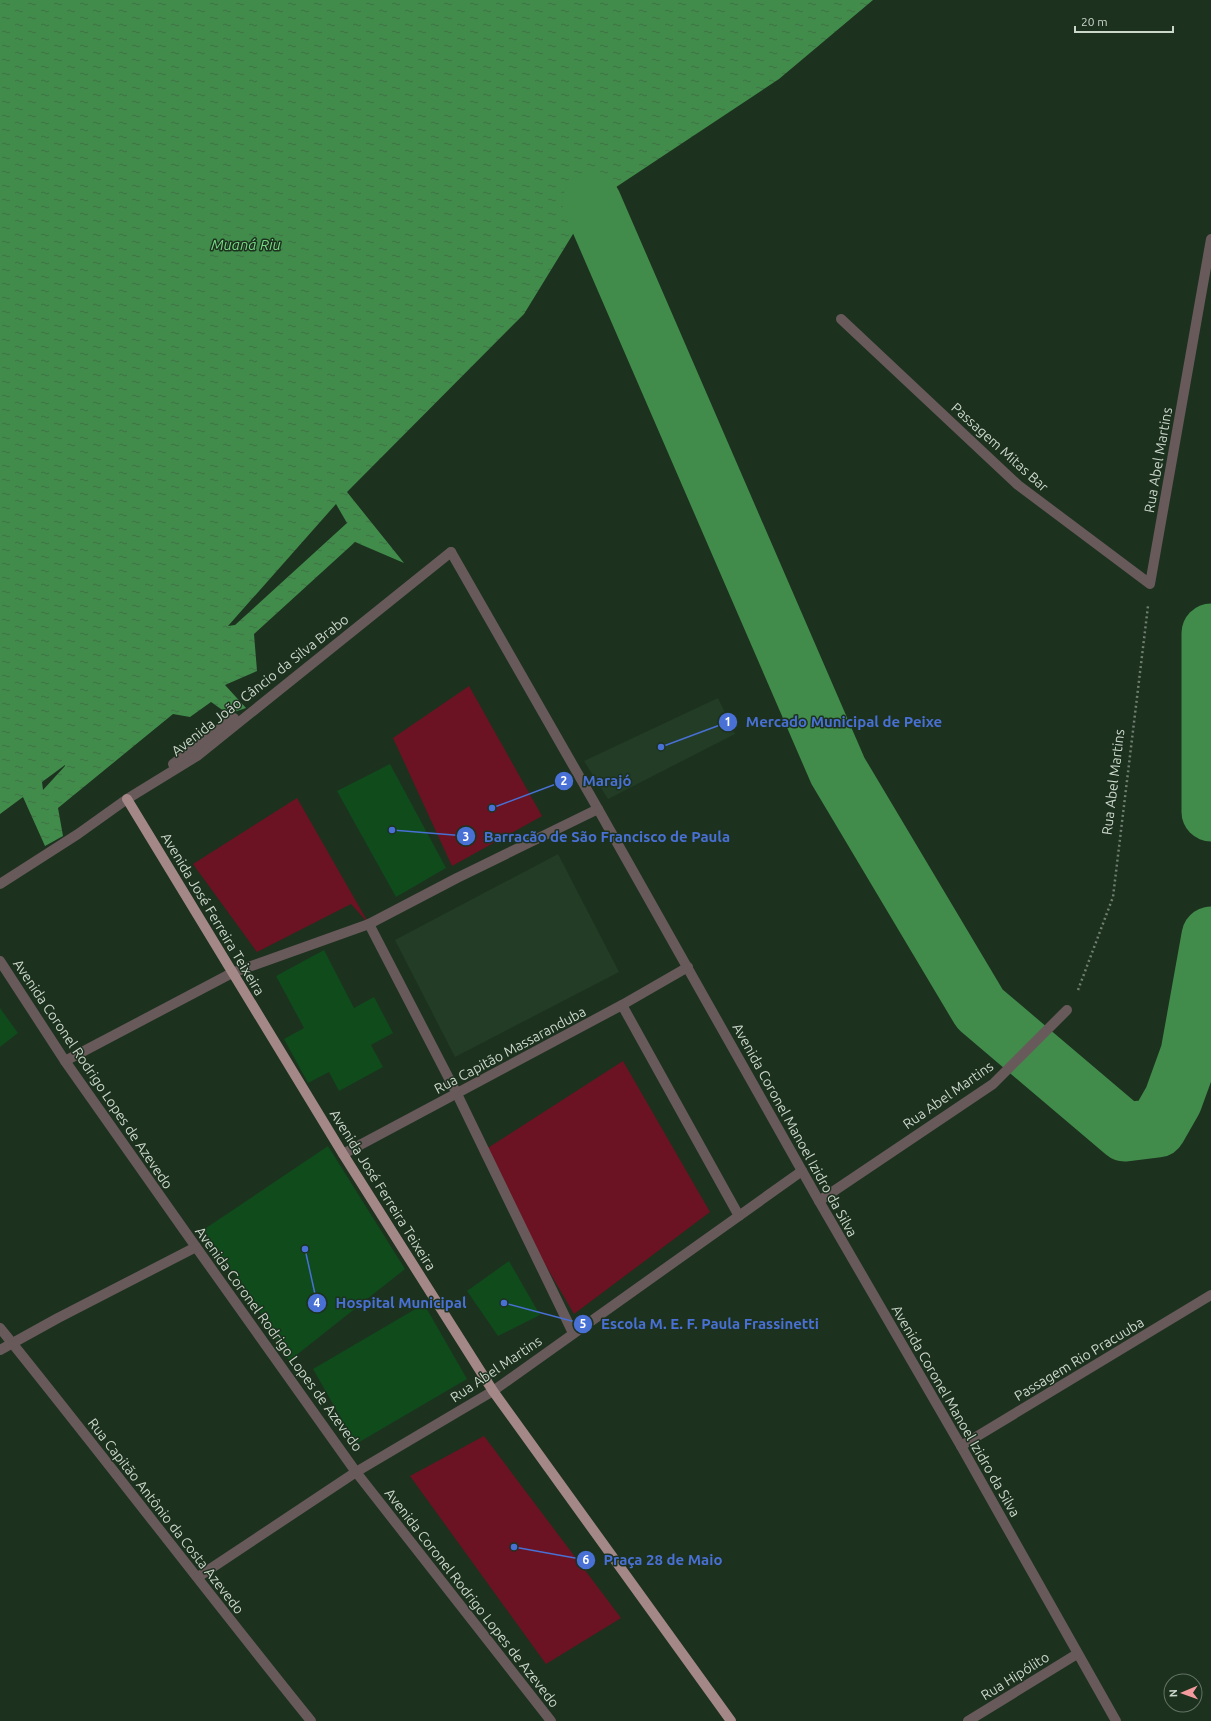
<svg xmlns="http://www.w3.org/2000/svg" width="1211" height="1721" font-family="Ubuntu,sans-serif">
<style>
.built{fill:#223c25}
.green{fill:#6b1322}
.water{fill:url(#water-ripples);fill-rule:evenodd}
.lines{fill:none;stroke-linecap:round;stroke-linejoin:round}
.river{stroke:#418c4b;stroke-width:59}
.building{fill:#0f4b1b}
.path{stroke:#6f7f70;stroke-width:2.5;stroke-dasharray:2 3;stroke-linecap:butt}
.minor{stroke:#685a5a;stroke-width:10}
.major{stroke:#a48888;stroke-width:10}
.labels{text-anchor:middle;stroke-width:3;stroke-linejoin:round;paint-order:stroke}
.street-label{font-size:14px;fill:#cbd7cb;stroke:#1d311f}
.water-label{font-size:15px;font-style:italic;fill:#77d983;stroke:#1d311f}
.leader{fill:none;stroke:#4870d5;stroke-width:1.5}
.callout-dot{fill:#4870d5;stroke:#1d311f;stroke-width:1.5}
.mark-label{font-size:12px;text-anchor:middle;font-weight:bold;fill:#fff}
.callout-label{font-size:15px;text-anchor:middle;font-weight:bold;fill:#4870d5;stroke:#1d311f;stroke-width:3;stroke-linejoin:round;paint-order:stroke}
</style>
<defs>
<pattern id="water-ripples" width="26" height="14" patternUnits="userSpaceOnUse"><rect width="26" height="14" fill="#418c4b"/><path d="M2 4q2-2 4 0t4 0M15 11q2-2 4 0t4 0" fill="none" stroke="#407146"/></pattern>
</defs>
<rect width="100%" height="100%" fill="#1d311f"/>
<g class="built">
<polygon points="718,698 735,734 608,799 584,761"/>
<polygon points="558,854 619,972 455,1057 395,940"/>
</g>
<g class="green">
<polygon points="469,686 542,816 452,866 393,738"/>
<polygon points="297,798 369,924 351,904 257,952 193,864"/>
<polygon points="623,1061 710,1212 574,1314 480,1153"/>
<polygon points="484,1436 621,1618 546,1664 410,1476"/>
</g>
<path class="water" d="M0,0h873l-94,79 -187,124 -68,111 -177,178 57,71 -49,-21 -101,92 3,37 -32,14 21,23 -18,6 -17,-12 -21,15 -17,-3 -115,94 5,28 -18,10 -22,-49 -23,17zM336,504l11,19 -112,102 -7,1zM65,765v1l-22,24 -1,-8z"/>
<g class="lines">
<g class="river">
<polyline points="592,203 838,771 980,1009 1125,1132 1157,1128 1173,1100 1190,1053 1211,936"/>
<polyline points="1211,633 1211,812"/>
</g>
</g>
<g class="building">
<polygon points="390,764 446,868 396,897 337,791"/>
<polygon points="324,950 354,1008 374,997 393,1033 371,1045 383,1067 339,1091 329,1072 308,1083 284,1039 304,1028 276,976"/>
<polygon points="0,1008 18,1033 0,1047"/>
<polygon points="328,1146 405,1269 289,1361 256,1306 203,1230"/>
<polygon points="509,1261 540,1315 498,1336 467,1291"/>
<polygon points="424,1304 467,1379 356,1444 313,1369"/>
</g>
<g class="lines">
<polyline class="path" points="1078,990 1113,897 1148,606"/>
<g class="minor">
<polyline points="841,319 1018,485 1150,584 1211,239"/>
<polyline points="451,552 598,809 819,1201 961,1446 1116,1721"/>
<polyline points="173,764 234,718"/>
<polyline points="0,884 78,834 127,799 197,756 451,552"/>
<polyline points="369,924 457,1094 573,1333"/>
<polyline points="0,961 65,1061 196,1247 356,1472 551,1721"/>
<polyline points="622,1005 739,1216"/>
<polyline points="65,1061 232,973 369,924 457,878 598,809"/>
<polyline points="343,1154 622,1005 688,967"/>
<polyline points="819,1201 993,1084 1067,1010"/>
<path d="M0,1328c105,130 206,263 311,393"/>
<polyline points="0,1350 58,1318 196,1247"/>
<polyline points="961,1446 1211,1295"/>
<polyline points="198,1577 356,1472 493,1391 802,1171"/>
<polyline points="968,1721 1077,1654"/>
</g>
<polyline class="major" points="127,799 343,1154 493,1391 731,1721"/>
</g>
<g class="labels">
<g class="street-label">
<text transform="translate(1000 447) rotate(42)" y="5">Passagem Mitas Bar</text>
<text transform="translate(1158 460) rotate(-80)" y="5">Rua Abel Martins</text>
<text transform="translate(260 685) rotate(-38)" y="5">Avenida João Câncio da Silva Brabo</text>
<text transform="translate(1113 782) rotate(-83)" y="5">Rua Abel Martins</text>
<text transform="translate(213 914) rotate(59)" y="5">Avenida José Ferreira Teixeira</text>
<text transform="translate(510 1050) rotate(-28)" y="5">Rua Capitão Massaranduba</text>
<text transform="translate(93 1074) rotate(56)" y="5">Avenida Coronel Rodrigo Lopes de Azevedo</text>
<text transform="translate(948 1095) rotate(-35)" y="5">Rua Abel Martins</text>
<text transform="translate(795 1130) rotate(61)" y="5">Avenida Coronel Manoel Izidro da Silva</text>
<text transform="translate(383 1190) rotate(58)" y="5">Avenida José Ferreira Teixeira</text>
<text transform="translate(279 1339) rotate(54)" y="5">Avenida Coronel Rodrigo Lopes de Azevedo</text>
<text transform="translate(1079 1359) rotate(-31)" y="5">Passagem Rio Pracuuba</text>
<text transform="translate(496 1369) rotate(-34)" y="5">Rua Abel Martins</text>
<text transform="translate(956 1411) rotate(60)" y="5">Avenida Coronel Manoel Izidro da Silva</text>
<text transform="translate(166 1516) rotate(52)" y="5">Rua Capitão Antônio da Costa Azevedo</text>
<text transform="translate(472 1598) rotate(52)" y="5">Avenida Coronel Rodrigo Lopes de Azevedo</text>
<text transform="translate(1015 1676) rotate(-32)" y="5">Rua Hipólito</text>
</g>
<g class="water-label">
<text x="246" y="250">Muaná Riu</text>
</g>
</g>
<path class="leader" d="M661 747L728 722M492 808L564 781M392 830L466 836M305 1249L317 1303M504 1303L583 1324M514 1547L586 1560"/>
<g class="callout-dot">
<circle cx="661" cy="747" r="4"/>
<circle cx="492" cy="808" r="4"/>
<circle cx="392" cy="830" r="4"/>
<circle cx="305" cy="1249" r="4"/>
<circle cx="504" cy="1303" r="4"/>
<circle cx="514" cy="1547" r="4"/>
<circle cx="728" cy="722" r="10"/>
<circle cx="564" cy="781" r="10"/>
<circle cx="466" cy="836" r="10"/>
<circle cx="317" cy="1303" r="10"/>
<circle cx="583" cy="1324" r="10"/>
<circle cx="586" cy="1560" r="10"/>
</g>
<g class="mark-label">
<text x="728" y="726">1</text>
<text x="564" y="785">2</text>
<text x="466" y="841">3</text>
<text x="317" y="1307">4</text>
<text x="583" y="1328">5</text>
<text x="586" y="1564">6</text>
</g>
<g class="callout-label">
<text x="844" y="727">Mercado Municipal de Peixe</text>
<text x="607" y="786">Marajó</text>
<text x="607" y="842">Barracão de São Francisco de Paula</text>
<text x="401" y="1308">Hospital Municipal</text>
<text x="710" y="1329">Escola M. E. F. Paula Frassinetti</text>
<text x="663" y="1565">Praça 28 de Maio</text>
</g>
<g transform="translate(1183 1693) rotate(268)"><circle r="19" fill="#1d311f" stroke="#637364"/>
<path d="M0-3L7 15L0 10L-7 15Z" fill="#f59b9e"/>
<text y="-6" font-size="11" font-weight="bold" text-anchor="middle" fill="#cbd7cb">N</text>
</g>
<path d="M1075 26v6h98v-6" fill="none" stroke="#cbd7cb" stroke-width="2"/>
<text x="1081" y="26" font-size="12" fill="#cbd7cb" stroke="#1d311f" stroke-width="3" paint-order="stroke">20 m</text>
</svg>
